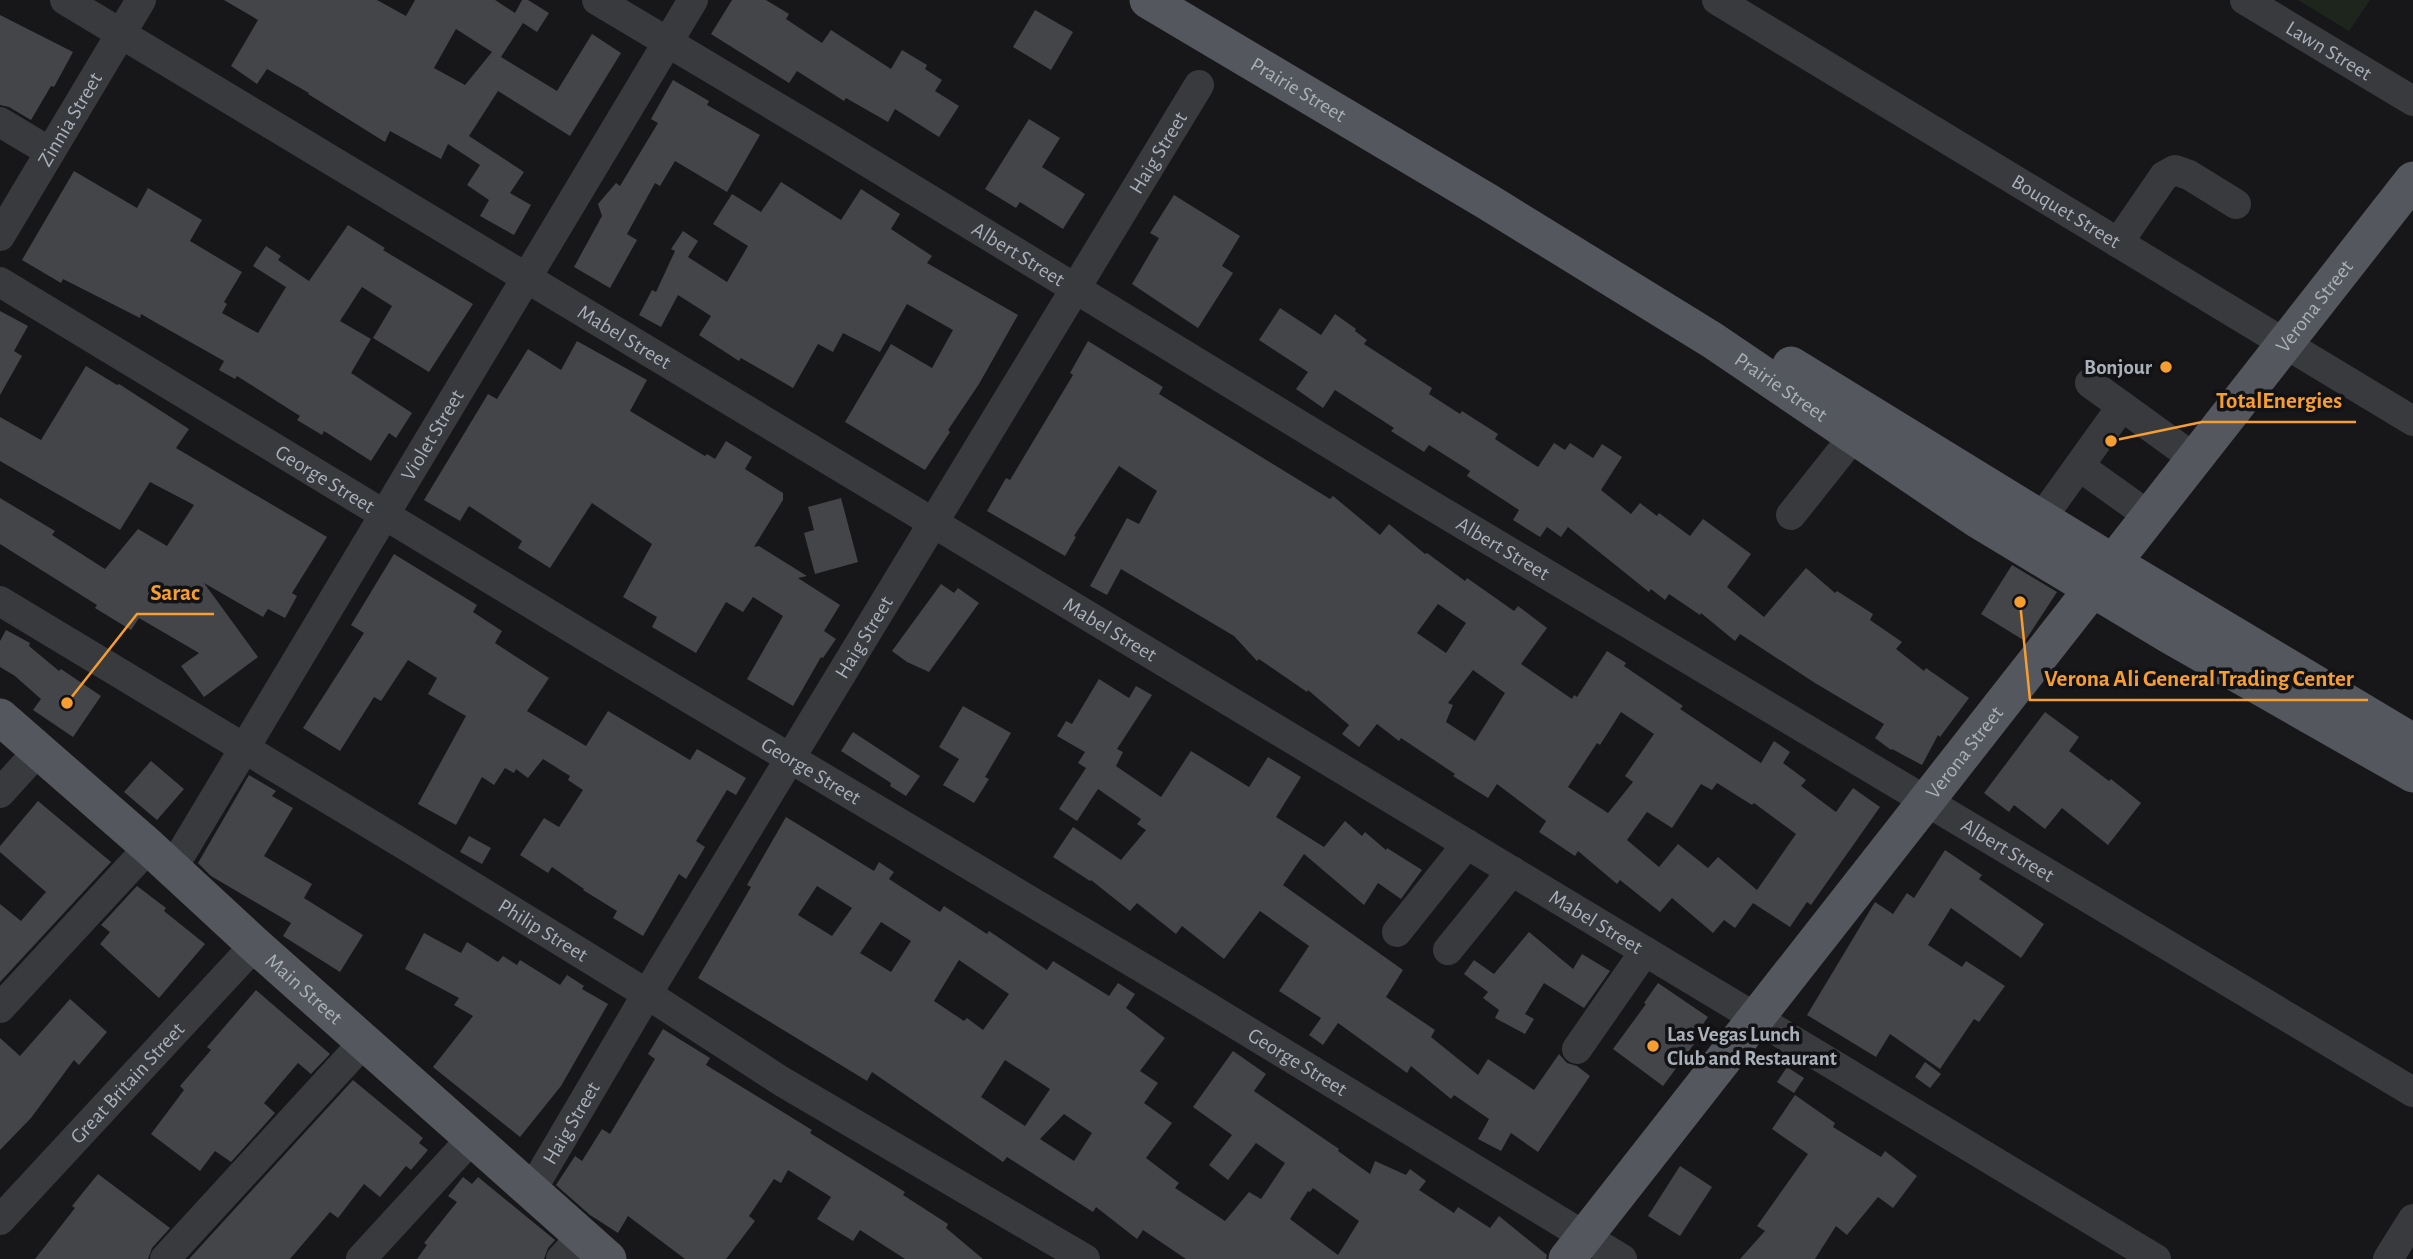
<svg xmlns="http://www.w3.org/2000/svg" width="2413" height="1259" font-family="'Alegreya Sans',sans-serif">
<style>
.green{fill:#1d251d}
.building{fill:#434549;fill-rule:evenodd}
.lines{fill:none;stroke-linecap:round;stroke-linejoin:round}
.minor{stroke:#383a3e;stroke-width:30}
.major{stroke:#54575d;stroke-width:37}
.poi-dot{fill:#f79e31;stroke:#121214;stroke-width:2.5}
.labels{text-anchor:middle;stroke-width:7;stroke-linejoin:round;paint-order:stroke}
.street-label{font-size:21px;fill:#a9b0b9;stroke:#121214}
.poi-label{font-size:21px;font-weight:bold;fill:#a9b0b9;stroke:#121214;text-anchor:end}
.leader{fill:none;stroke:#f79e31;stroke-width:2.5}
.callout-dot{fill:#f79e31;stroke:#121214;stroke-width:2.5}
.callout-label{font-size:23px;text-anchor:middle;font-weight:bold;fill:#f79e31;stroke:#121214;stroke-width:7;stroke-linejoin:round;paint-order:stroke}
</style>
<rect width="100%" height="100%" fill="#171719"/>
<polygon class="green" points="2298,0 2370,0 2349,31"/>
<g class="building">
<path d="M224,0h153l29,16 9,-16h80l20,13 7,-13h6l21,13 -12,19 -14,-9 -22,34 56,34 35,-57 29,19 -51,83 -72,-45 -29,45 55,36 -14,21 21,12 -17,30 -34,-19 9,-16 -22,-15 13,-20 -32,-21 -7,15 -51,-28 -5,11 -77,-48 1,-1 -42,-24 -10,15 -26,-18 27,-46zM456,29l36,23 -27,33 -31,-17z"/>
<polygon points="732,0 766,0 789,14 786,19 822,43 831,30 891,69 902,50 927,65 925,69 942,80 935,91 959,106 939,137 895,109 888,122 846,98 844,101 797,71 789,83 711,34"/>
<polygon points="1035,10 1073,32 1051,70 1013,47"/>
<polygon points="0,15 73,52 54,87 51,86 31,120 9,107 0,105"/>
<polygon points="673,80 709,101 707,105 760,135 727,192 675,161 660,186 655,183 627,234 637,240 610,288 574,267 602,216 598,204 616,183 620,186 658,123 651,119"/>
<polygon points="1029,119 1060,138 1042,167 1085,194 1063,229 1020,202 1016,208 985,189"/>
<polygon points="74,171 137,208 148,188 202,220 190,241 242,272 224,302 227,304 222,313 258,333 286,287 253,266 266,246 281,256 278,260 309,281 348,225 385,248 383,250 473,304 429,372 373,338 392,306 362,287 340,321 371,339 351,373 412,413 396,438 389,433 371,461 324,431 322,435 297,420 300,416 237,376 235,379 219,370 224,361 153,321 141,314 140,318 63,279 61,283 22,260"/>
<polygon points="781,182 841,220 861,189 900,214 891,229 932,256 927,263 1018,315 979,384 948,430 950,432 925,470 845,422 891,344 932,368 953,330 907,304 880,352 843,333 833,352 818,344 793,388 741,358 739,361 699,335 711,316 678,295 661,327 639,315 652,290 656,292 675,251 671,249 683,231 698,241 688,257 727,282 748,246 713,224 732,194 761,212"/>
<polygon points="1174,195 1240,236 1222,266 1233,273 1198,328 1132,284 1159,238 1150,233"/>
<polygon points="1280,308 1321,335 1335,314 1356,329 1355,331 1367,340 1364,344 1432,388 1429,394 1460,414 1462,411 1498,434 1495,439 1538,467 1554,443 1565,450 1570,443 1593,458 1602,444 1622,457 1601,490 1631,514 1640,503 1657,516 1659,513 1690,536 1703,519 1751,554 1727,587 1764,617 1806,568 1835,593 1837,591 1873,614 1870,620 1902,642 1896,649 1924,671 1926,668 1969,698 1940,737 1938,735 1922,765 1892,749 1891,750 1875,738 1884,724 1815,683 1740,634 1735,641 1701,613 1700,615 1669,594 1665,600 1651,589 1649,592 1568,527 1561,537 1547,527 1540,537 1513,520 1519,510 1467,476 1470,471 1429,445 1424,452 1391,431 1394,428 1335,390 1323,408 1296,389 1308,372 1259,340"/>
<polygon points="0,311 28,326 14,351 22,356 0,395"/>
<polygon points="577,341 647,380 630,411 705,456 707,454 715,459 726,441 752,457 745,469 783,493 783,500 754,547 759,546 807,576 798,578 840,605 824,631 836,639 823,658 821,657 793,706 747,679 783,616 753,597 743,612 726,602 696,653 652,627 657,617 623,597 652,544 592,503 550,568 518,548 522,541 469,506 460,521 424,500 488,394 497,399 528,349 561,370"/>
<path d="M1088,341l75,46 -4,7 171,105 3,-3 47,39 9,-11 36,30 2,-1 38,28 2,-3 47,33 4,-5 29,22 -26,36 51,35 2,-4 3,2 30,-46 19,12 -2,3 59,40 -3,3 81,54 13,-22 16,11 -7,11 23,17 -5,6 35,26 17,-24 27,19 -69,98 -4,-3 -17,25 -37,-24 -18,25 -11,-8 -11,13 -41,-35 -12,14 -40,-32 -3,4 -39,-33 -3,5 -36,-24 7,-11 -49,-37 -9,14 -35,-22 2,-2 -54,-36 -2,3 -22,-17 -18,23 -17,-13 7,-9 -41,-35 -1,2 -48,-33 -2,2 -23,-25 -113,-67 -14,26 -17,-9 37,-68 12,6 18,-33 -38,-25 -45,70 2,1 -11,19 -78,-45 19,-33 4,2 63,-105 -3,-2zM1438,604l28,19 -20,30 -29,-20zM1473,670l32,23 -30,48 -29,-19 7,-17 -5,-2zM1621,712l33,22 -29,42 8,6 -25,31 -40,-26 29,-44 3,2zM1717,783l35,22 2,-2 42,31 -39,56 -39,-33 -10,11 -30,-24 -19,23 -32,-27 20,-28 25,16 29,-44 11,6z"/>
<polygon points="86,366 117,385 119,384 189,429 176,448 327,537 292,593 297,596 285,618 268,609 263,617 204,583 258,657 204,697 181,666 199,653 139,618 131,630 95,608 97,605 0,544 0,498 55,531 52,535 105,569 138,529 167,546 194,505 150,482 120,530 0,461 0,417 41,440"/>
<polygon points="841,498 858,562 815,574 804,533 814,530 808,507"/>
<polygon points="394,554 477,605 473,612 502,631 495,643 549,678 527,711 586,746 608,711 690,760 697,749 746,778 736,795 727,790 696,841 705,847 695,864 686,879 679,874 643,936 613,918 617,911 583,890 584,889 552,867 548,873 520,855 544,818 559,827 583,790 568,780 570,776 543,759 528,778 516,769 514,773 505,768 494,785 482,777 456,825 418,804 466,716 428,694 437,678 408,660 381,701 374,697 340,751 303,728 364,633 351,625"/>
<polygon points="2012,565 2057,592 2025,641 1981,614"/>
<polygon points="941,584 954,593 958,588 979,603 929,672 907,662 892,651"/>
<polygon points="6,630 30,643 29,646 59,671 61,669 101,696 73,737 33,710 41,699 15,676 0,667 0,641"/>
<polygon points="1099,679 1129,698 1136,686 1152,695 1117,749 1123,752 1116,766 1161,797 1191,751 1249,787 1268,757 1301,777 1276,817 1324,847 1345,821 1362,836 1365,832 1386,850 1387,848 1422,870 1401,899 1378,883 1364,905 1304,854 1283,885 1403,970 1386,997 1435,1030 1431,1037 1478,1075 1488,1059 1534,1090 1559,1054 1567,1063 1577,1066 1590,1076 1538,1152 1511,1133 1501,1151 1478,1139 1489,1119 1454,1095 1451,1099 1411,1066 1407,1073 1338,1023 1323,1045 1309,1035 1321,1018 1279,991 1309,946 1260,911 1224,959 1182,926 1176,934 1137,903 1130,911 1091,880 1090,881 1053,857 1073,827 1121,860 1146,830 1137,824 1141,819 1098,789 1077,821 1059,809 1086,768 1078,763 1085,752 1057,736 1066,721 1072,724"/>
<polygon points="963,706 1011,733 985,777 989,779 974,803 943,785 959,759 939,747"/>
<polygon points="2045,712 2079,737 2069,751 2109,781 2111,779 2141,803 2108,845 2062,808 2045,829 2014,805 2009,812 1984,793"/>
<polygon points="853,732 920,776 906,796 890,786 891,783 841,751"/>
<polygon points="151,761 184,789 157,820 124,792"/>
<polygon points="249,775 276,791 272,796 293,808 264,856 312,884 304,898 363,935 340,972 283,936 291,923 211,876 198,863"/>
<polygon points="38,801 111,862 0,982 0,904 21,921 46,892 0,852 0,846"/>
<path d="M786,817l88,54 5,-9 15,10 -5,7 51,33 4,-6 43,28 2,-3 58,39 6,-9 56,35 9,-13 17,11 -9,14 39,30 -25,33 18,12 -14,20 28,20 -26,35 33,25 -4,5 50,33 24,-29 12,7 24,-36 -29,-20 -28,37 -19,-15 23,-30 -39,-28 40,-56 33,23 -12,17 85,58 -1,2 32,23 5,-13 31,14 4,-6 16,12 -7,9 35,23 4,-6 32,21 9,-12 48,39 -1,4h-360l-43,-29 -6,9 -41,-32 -3,5 -86,-55 -4,5 -131,-90 -5,9 -169,-103 53,-91 -4,-2zM817,886l35,22 -20,28 -34,-21zM881,922l30,19 -20,31 -31,-19zM959,960l50,34 -26,36 -16,-12 -3,3 -30,-20zM1005,1060l45,29 -25,37 -44,-29zM1064,1114l28,19 -18,28 -34,-22zM1313,1188l46,33 -21,34 -48,-36 18,-28 2,1z"/>
<polygon points="469,836 491,848 482,864 460,852"/>
<polygon points="1945,850 1982,875 1979,879 2044,924 2021,958 1951,908 1928,945 1962,967 1966,961 2005,986 1979,1022 1974,1019 1940,1069 1890,1034 1876,1057 1807,1015 1875,902 1893,914 1907,893 1914,898"/>
<polygon points="137,886 166,908 164,911 205,944 159,998 100,944 110,932 101,925"/>
<polygon points="1529,932 1573,969 1582,954 1610,971 1584,1008 1544,983 1525,1014 1534,1019 1525,1034 1495,1018 1499,1010 1483,998 1488,992 1464,974 1474,960 1494,974"/>
<polygon points="424,933 461,953 467,942 498,962 503,956 517,965 520,960 560,985 567,975 584,986 582,989 608,1004 561,1086 520,1137 433,1067 473,1016 454,1005 459,998 405,969"/>
<polygon points="1658,983 1708,1017 1691,1041 1694,1044 1663,1086 1613,1049 1646,1004 1644,1003"/>
<polygon points="256,990 330,1054 311,1074 298,1063 264,1103 275,1113 231,1162 215,1151 200,1171 151,1134 184,1090 180,1086 211,1050 207,1047"/>
<polygon points="70,999 107,1032 79,1065 74,1060 31,1118 0,1150 0,1038 20,1056"/>
<polygon points="663,1029 710,1058 706,1065 812,1130 810,1133 905,1192 903,1195 948,1224 946,1228 983,1259 905,1259 860,1230 853,1241 817,1219 831,1197 788,1170 781,1183 774,1179 749,1216 755,1221 726,1259 685,1259 628,1216 618,1233 590,1215 556,1185 575,1156 582,1161 602,1129 610,1134 655,1059 648,1054"/>
<polygon points="1925,1062 1941,1074 1930,1088 1915,1077"/>
<polygon points="1787,1067 1804,1078 1794,1093 1777,1082"/>
<polygon points="353,1080 423,1138 419,1143 428,1150 411,1170 406,1166 380,1197 364,1184 338,1218 330,1212 290,1259 189,1259"/>
<polygon points="1795,1095 1835,1123 1833,1127 1881,1157 1885,1151 1917,1176 1893,1208 1878,1197 1847,1235 1836,1226 1815,1259 1740,1259 1765,1231 1757,1226 1808,1154 1772,1129"/>
<polygon points="1680,1166 1712,1187 1680,1236 1648,1216"/>
<polygon points="98,1174 170,1228 152,1248 148,1259 35,1259 75,1208 72,1206"/>
<polygon points="463,1177 472,1184 478,1177 555,1240 548,1248 544,1259 417,1259 427,1245 424,1243 457,1202 448,1196"/>
</g>
<g class="lines">
<g class="minor">
<path id="s1" d="M65,0l2091,1259"/>
<path id="s2" d="M597,0l233,139 594,362 989,591"/>
<path id="s3" d="M1717,0l696,421"/>
<path id="s4" d="M2245,0l168,101"/>
<polyline points="0,122 50,152"/>
<path id="s5" d="M0,236l141,-236"/>
<polyline points="2118,243 2164,176 2175,170 2189,175 2236,204"/>
<path id="s6" d="M0,282l593,359 580,345 449,273"/>
<polyline points="2090,383 2195,459"/>
<polyline points="2079,466 2149,516"/>
<polyline points="1791,515 1853,437"/>
<polyline points="2041,519 2122,406"/>
<path id="s7" d="M0,601l413,249 234,144 134,87 304,178"/>
<polyline points="0,793 39,750"/>
<path id="s8" d="M172,869l521,-869"/>
<polyline points="1397,932 1467,844"/>
<polyline points="1448,950 1512,871"/>
<polyline points="0,1008 149,847"/>
<polyline points="1577,1049 1645,951"/>
<path id="s9" d="M531,1191l116,-197 552,-909"/>
<path id="s10" d="M0,1220l255,-275"/>
<polyline points="165,1259 364,1042"/>
<polyline points="361,1259 473,1137"/>
<polyline points="561,1259 581,1237"/>
<polyline points="2388,1259 2413,1219"/>
</g>
<g class="major">
<path id="s11" d="M1148,0l340,202 224,138 266,180 191,115 244,139"/>
<polyline points="1791,365 2112,562 2413,742"/>
<path id="s12" d="M0,717l149,130 106,98 353,314"/>
<path id="s13" d="M1567,1259l846,-1079"/>
</g>
</g>
<g class="poi-dot">
<circle cx="2166" cy="367" r="7"/>
<circle cx="1653" cy="1046" r="7"/>
</g>
<g class="labels">
<g class="street-label">
<text dy="7" stroke="none"><textPath href="#s4" startOffset="98">Lawn Street</textPath></text>
<text dy="7" stroke="none"><textPath href="#s11" startOffset="175">Prairie Street</textPath></text>
<text dy="7" stroke="none"><textPath href="#s5" startOffset="136">Zinnia Street</textPath></text>
<text dy="7" stroke="none"><textPath href="#s9" startOffset="1213">Haig Street</textPath></text>
<text dy="7" stroke="none"><textPath href="#s3" startOffset="408">Bouquet Street</textPath></text>
<text dy="7" stroke="none"><textPath href="#s2" startOffset="492">Albert Street</textPath></text>
<text dy="7" stroke="none"><textPath href="#s13" startOffset="1211">Verona Street</textPath></text>
<text dy="7" stroke="none"><textPath href="#s1" startOffset="653">Mabel Street</textPath></text>
<text dy="7" stroke="none"><textPath href="#s11" startOffset="742">Prairie Street</textPath></text>
<text dy="7" stroke="none"><textPath href="#s8" startOffset="506">Violet Street</textPath></text>
<text dy="7" stroke="none"><textPath href="#s6" startOffset="380">George Street</textPath></text>
<text dy="7" stroke="none"><textPath href="#s2" startOffset="1059">Albert Street</textPath></text>
<text dy="7" stroke="none"><textPath href="#s1" startOffset="1220">Mabel Street</textPath></text>
<text dy="7" stroke="none"><textPath href="#s9" startOffset="646">Haig Street</textPath></text>
<text dy="7" stroke="none"><textPath href="#s13" startOffset="644">Verona Street</textPath></text>
<text dy="7" stroke="none"><textPath href="#s6" startOffset="947">George Street</textPath></text>
<text dy="7" stroke="none"><textPath href="#s2" startOffset="1647">Albert Street</textPath></text>
<text dy="7" stroke="none"><textPath href="#s1" startOffset="1787">Mabel Street</textPath></text>
<text dy="7" stroke="none"><textPath href="#s7" startOffset="635">Philip Street</textPath></text>
<text dy="7" stroke="none"><textPath href="#s12" startOffset="408">Main Street</textPath></text>
<text dy="7" stroke="none"><textPath href="#s6" startOffset="1514">George Street</textPath></text>
<text dy="7" stroke="none"><textPath href="#s10" startOffset="187">Great Britain Street</textPath></text>
<text dy="7" stroke="none"><textPath href="#s9" startOffset="79">Haig Street</textPath></text>
</g>
<g class="poi-label">
<text x="2152" y="374">Bonjour</text>
<text x="1667" y="1041" text-anchor="start">Las Vegas Lunch<tspan x="1667" dy="24">Club and Restaurant</tspan></text>
</g>
</g>
<path class="leader" d="M2111 441L2202 422H2356M67 703L137 614H214M2020 602L2030 700H2368"/>
<g class="callout-dot">
<circle cx="2111" cy="441" r="7"/>
<circle cx="67" cy="703" r="7"/>
<circle cx="2020" cy="602" r="7"/>
</g>
<g class="callout-label">
<text x="2279" y="408">TotalEnergies</text>
<text x="175" y="600">Sarac</text>
<text x="2199" y="686">Verona Ali General Trading Center</text>
</g>
</svg>
